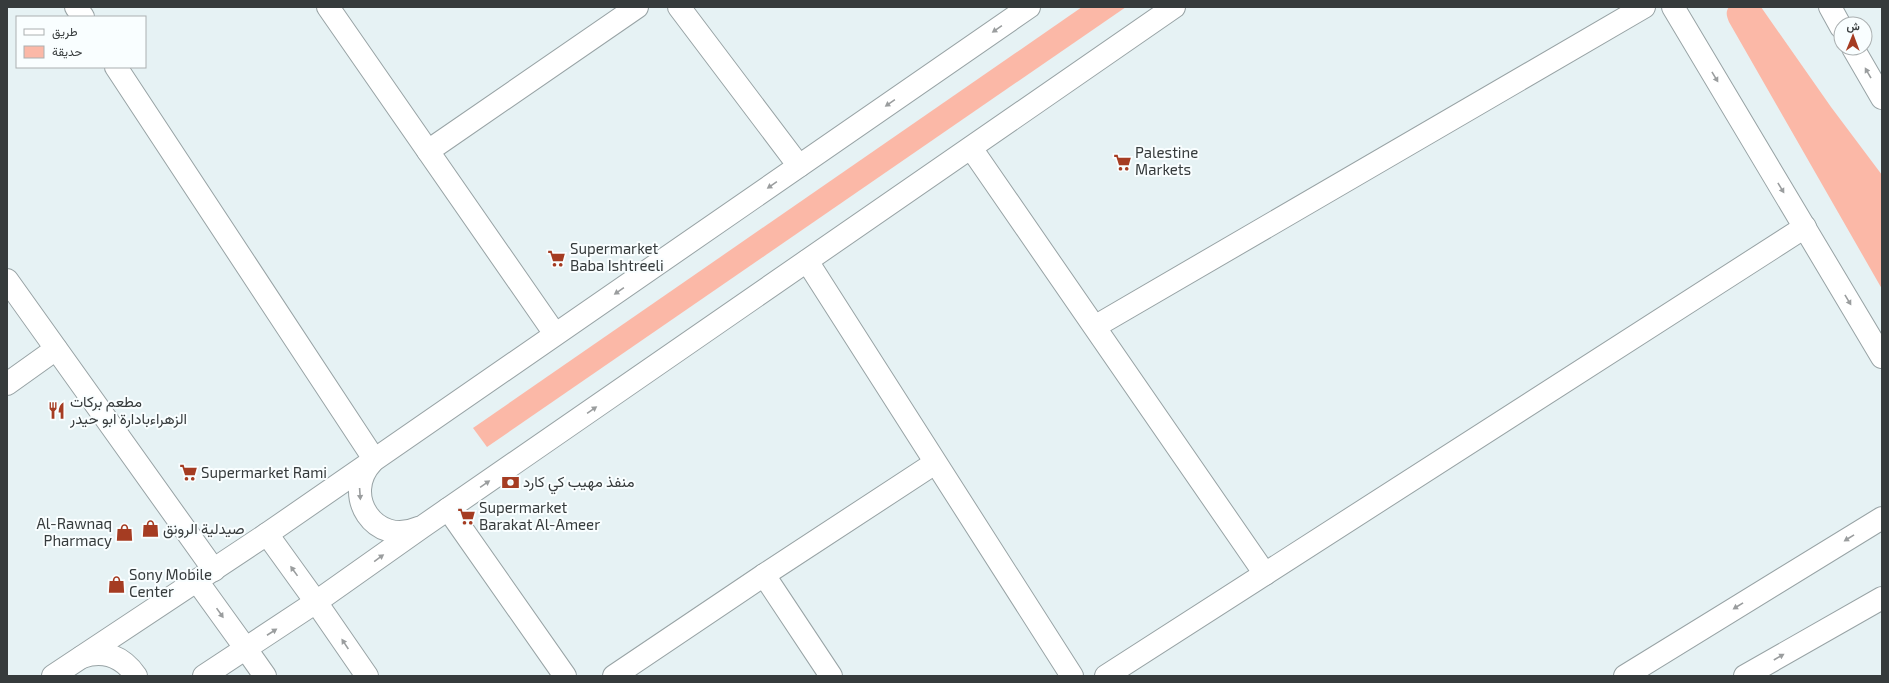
<svg xmlns="http://www.w3.org/2000/svg" width="1889" height="683" font-family="'Exo 2',Vazirmatn,sans-serif">
<style>
.green{fill:#fbb8a7}
.lines{fill:none;stroke-linecap:round;stroke-linejoin:round}
.minor-casing{stroke:#98a3a5;stroke-width:24}
.secondary-casing{stroke:#98a3a5;stroke-width:24}
.minor{stroke:#fff;stroke-width:22}
.secondary{stroke:#fff;stroke-width:22}
.oneway{fill:#9a9d9e}
.labels{text-anchor:middle;stroke-width:4;stroke-linejoin:round;paint-order:stroke}
.poi-label{font-size:15px;fill:#363b3c;stroke:#f9feff;text-anchor:start}
</style>
<rect width="100%" height="100%" fill="#e6f2f4"/>
<g class="green">
<polygon points="1082,7 1126,7 487,447 473,428"/>
<path d="M1729,7h32l70,100 51,68v114l-153,-267c-2,-5 -4,-10 0,-15z"/>
</g>
<g class="lines">
<defs>
<g id="minor">
<polyline points="76,7 83,17"/>
<polyline points="328,7 555,334"/>
<polyline points="679,7 799,166"/>
<polyline points="116,67 374,459"/>
<polyline points="971,148 1265,574"/>
<polyline points="428,151 637,7"/>
<polyline points="807,261 1072,676"/>
<polyline points="7,280 214,570"/>
<polyline points="1096,326 1644,7"/>
<polyline points="7,384 56,349"/>
<polyline points="448,509 565,676"/>
<polyline points="764,575 831,676"/>
<polyline points="316,602 367,676"/>
<polyline points="246,649 265,676"/>
<polyline points="614,676 764,575 935,463"/>
<polyline points="1106,676 1805,227"/>
<polyline points="1625,676 1882,518"/>
<polyline points="1745,676 1882,598"/>
</g>
<g id="secondary">
<polyline points="1673,7 1882,357"/>
<polyline points="1830,7 1841,27"/>
<polyline points="1853,48 1882,98"/>
<path d="M372,462c-31,33 3,85 46,66"/>
<polyline points="267,534 316,602"/>
<polyline points="197,581 246,649"/>
<path d="M82,657c23,-8 41,0 54,19"/>
<polyline points="53,676 267,534 1029,7"/>
<polyline points="204,676 316,602 422,527 1174,7"/>
</g>
</defs>
<use href="#minor" class="minor-casing"/>
<use href="#secondary" class="secondary-casing"/>
<use href="#minor" class="minor"/>
<use href="#secondary" class="secondary"/>
</g>
<defs><path id="oneway-solid" d="M-6-.8H1V-3.2L6.5 0L1 3.2V.8H-6Z"/></defs>
<g class="oneway">
<use href="#oneway-solid" transform="translate(997 29) rotate(145)"/>
<use href="#oneway-solid" transform="translate(1868 73) rotate(-120)"/>
<use href="#oneway-solid" transform="translate(1715 77) rotate(59)"/>
<use href="#oneway-solid" transform="translate(890 103) rotate(145)"/>
<use href="#oneway-solid" transform="translate(772 185) rotate(145)"/>
<use href="#oneway-solid" transform="translate(1781 188) rotate(59)"/>
<use href="#oneway-solid" transform="translate(619 291) rotate(145)"/>
<use href="#oneway-solid" transform="translate(1848 300) rotate(59)"/>
<use href="#oneway-solid" transform="translate(592 410) rotate(-35)"/>
<use href="#oneway-solid" transform="translate(485 484) rotate(-35)"/>
<use href="#oneway-solid" transform="translate(360 494) rotate(86)"/>
<use href="#oneway-solid" transform="translate(1849 538) rotate(148)"/>
<use href="#oneway-solid" transform="translate(379 558) rotate(-36)"/>
<use href="#oneway-solid" transform="translate(294 571) rotate(-126)"/>
<use href="#oneway-solid" transform="translate(1738 606) rotate(148)"/>
<use href="#oneway-solid" transform="translate(220 613) rotate(55)"/>
<use href="#oneway-solid" transform="translate(272 632) rotate(-33)"/>
<use href="#oneway-solid" transform="translate(345 644) rotate(-124)"/>
<use href="#oneway-solid" transform="translate(1779 657) rotate(-30)"/>
</g>
<defs>
<symbol id="supermarket-bare" viewBox="-9 -9 18 18"><path d="M-6-5.5h2.5l.6 2H6L4.5 2H-2.5L-4.4-4H-6ZM-1.5 3.2a1.3 1.3 0 1 0 .1 0ZM3 3.2a1.3 1.3 0 1 0 .1 0Z" fill="#a53c22" stroke="#f9feff" stroke-width="2.5" paint-order="stroke"/></symbol>
<symbol id="restaurant-bare" viewBox="-9 -9 18 18"><path d="M-5-6h1v4h1v-4h1v4h1v-4h1v5L-1.5 .5V6h-2V.5L-5-1ZM5-6V6H3V1.5H1.5Q1.5-4 5-6Z" fill="#a53c22" stroke="#f9feff" stroke-width="2.5" paint-order="stroke"/></symbol>
<symbol id="bank-bare" viewBox="-9 -9 18 18"><path d="M-6-4H6V4H-6ZM0-2.3a2.3 2.3 0 1 0 0 4.6a2.3 2.3 0 1 0 0-4.6Z" fill="#a53c22" stroke="#f9feff" stroke-width="2.5" paint-order="stroke"/></symbol>
<symbol id="shop-bare" viewBox="-9 -9 18 18"><path d="M-5-2.5h2.3a2.7 3.5 0 0 1 5.4 0H5L5.5 6h-11ZM-1.5-2.5h3a1.5 2.3 0 0 0-3 0Z" fill="#a53c22" stroke="#f9feff" stroke-width="2.5" paint-order="stroke"/></symbol>
</defs>
<g fill-rule="evenodd">
<use href="#supermarket-bare" x="1110" y="150" width="25" height="25"/>
<use href="#supermarket-bare" x="544" y="246" width="25" height="25"/>
<use href="#restaurant-bare" x="44" y="398" width="25" height="25"/>
<use href="#supermarket-bare" x="176" y="460" width="25" height="25"/>
<use href="#bank-bare" x="498" y="470" width="25" height="25"/>
<use href="#supermarket-bare" x="454" y="504" width="25" height="25"/>
<use href="#shop-bare" x="138" y="516" width="25" height="25"/>
<use href="#shop-bare" x="112" y="520" width="25" height="25"/>
<use href="#shop-bare" x="104" y="572" width="25" height="25"/>
</g>
<g class="labels">
<g class="poi-label">
<text x="1135" y="158">Palestine<tspan x="1135" dy="17">Markets</tspan></text>
<text x="570" y="254">Supermarket<tspan x="570" dy="17">Baba Ishtreeli</tspan></text>
<text x="70" y="407">مطعم بركات<tspan x="70" dy="17">الزهراءبادارة ابو حيدر</tspan></text>
<text x="201" y="478">Supermarket Rami</text>
<text x="523" y="487">منفذ مهيب كي كارد</text>
<text x="479" y="513">Supermarket<tspan x="479" dy="17">Barakat Al-Ameer</tspan></text>
<text x="112" y="529" text-anchor="end">Al-Rawnaq<tspan x="112" dy="17">Pharmacy</tspan></text>
<text x="163" y="534">صيدلية الرونق</text>
<text x="129" y="580">Sony Mobile<tspan x="129" dy="17">Center</tspan></text>
</g>
</g>
<rect width="1889" height="683" fill="none" stroke="#363b3c" stroke-width="16"/>
<rect x="16" y="16" width="130" height="52" fill="#f9feff" stroke="#abb0b1"/>
<rect x="24" y="29" width="20" height="6" fill="#ffffff" stroke="#abb0b1"/>
<text x="52" y="36" font-size="12" fill="#363b3c">طريق</text>
<rect x="24" y="46" width="20" height="12" fill="#fbb8a7" stroke="#abb0b1"/>
<text x="52" y="56" font-size="12" fill="#363b3c">حديقة</text>
<g transform="translate(1853 36) rotate(1)"><circle r="19" fill="#f9feff" stroke="#abb0b1"/>
<path d="M0-3L7 15L0 10L-7 15Z" fill="#a53c22"/>
<text y="-6" font-size="11" font-weight="bold" text-anchor="middle" fill="#363b3c">ش</text>
</g>
</svg>
